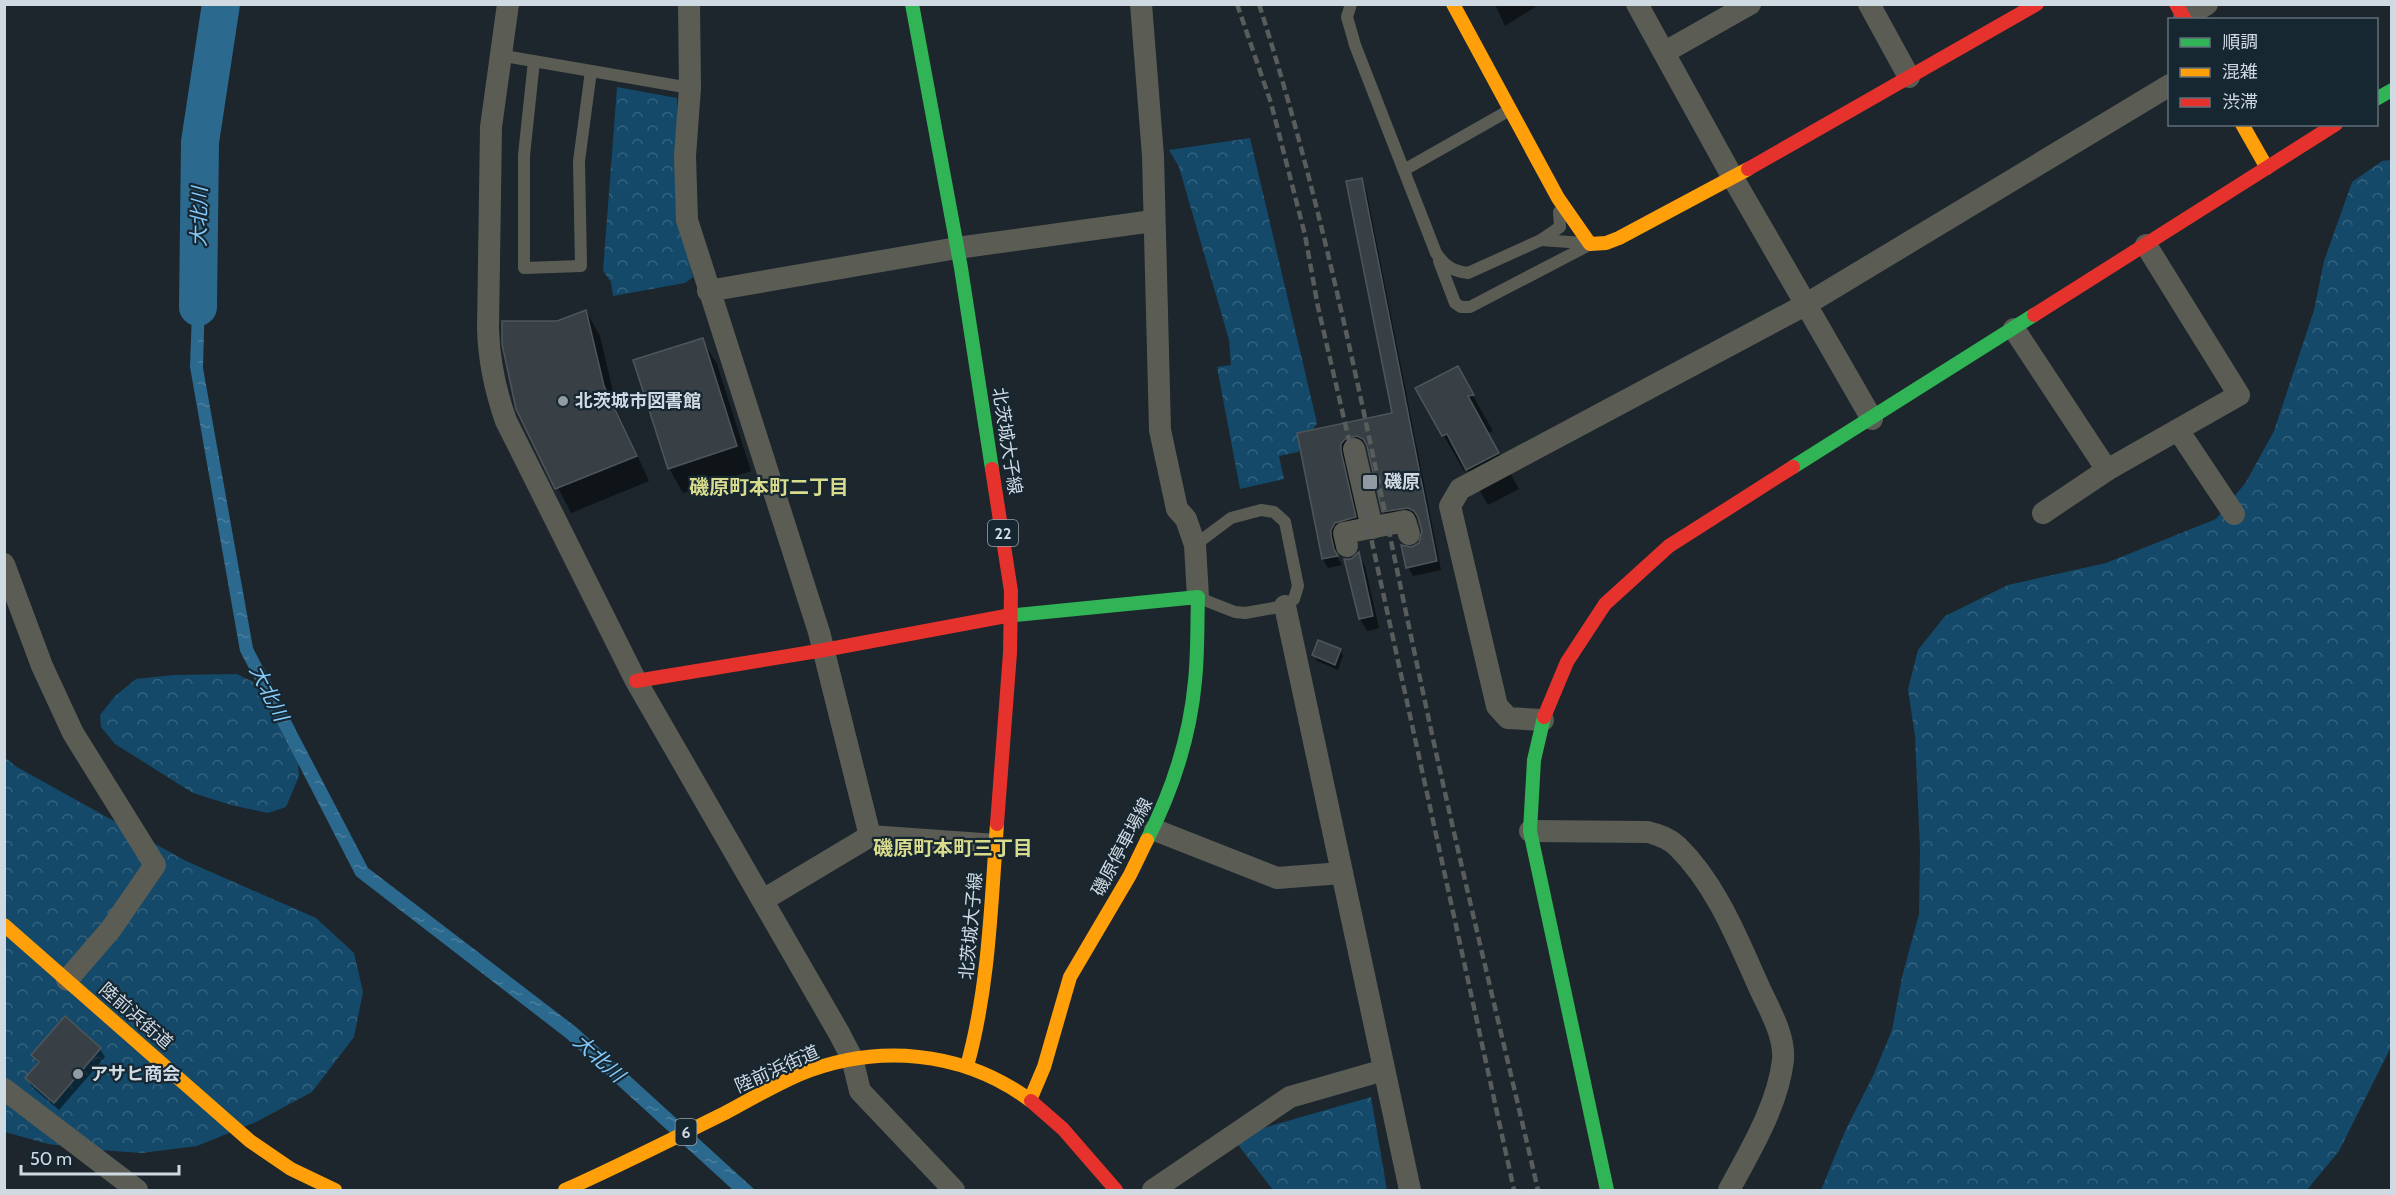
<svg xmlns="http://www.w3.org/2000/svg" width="2396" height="1195" font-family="Cabin,'Noto Sans JP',sans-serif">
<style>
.forest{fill:url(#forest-crowns)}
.water{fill:url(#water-ripples)}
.shadow{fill:#0007}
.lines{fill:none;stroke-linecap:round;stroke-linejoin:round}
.river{stroke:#2c698f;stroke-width:38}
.building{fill:#384045;stroke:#4e565b;stroke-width:1.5}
.lane{stroke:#5b5d55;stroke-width:12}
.street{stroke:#5b5d55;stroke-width:22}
.fast{stroke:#30b455;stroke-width:14}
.slow{stroke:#ff9f0a;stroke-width:14}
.jam{stroke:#e5322d;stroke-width:14}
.rail{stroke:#585c5b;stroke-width:4.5;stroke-dasharray:9 4.5;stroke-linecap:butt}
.poi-dot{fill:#919ba2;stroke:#162732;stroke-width:2}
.labels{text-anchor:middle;stroke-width:4.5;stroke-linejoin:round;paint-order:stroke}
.shield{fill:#162732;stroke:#98a4ad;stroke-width:1.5}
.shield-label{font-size:16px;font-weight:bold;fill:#d0dae2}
.poi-label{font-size:18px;font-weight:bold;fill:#d0dae2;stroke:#162732;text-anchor:start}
.street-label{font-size:18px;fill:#d0dae2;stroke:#162732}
.water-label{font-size:20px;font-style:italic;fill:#85cafb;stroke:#162732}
.neighbourhood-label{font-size:20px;font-weight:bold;fill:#d8da8c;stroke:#162732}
</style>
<defs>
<pattern id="forest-crowns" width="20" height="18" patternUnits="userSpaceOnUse" patternTransform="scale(1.5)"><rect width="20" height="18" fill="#144969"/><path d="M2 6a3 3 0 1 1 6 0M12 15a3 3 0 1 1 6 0" fill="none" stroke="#35637e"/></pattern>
<pattern id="water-ripples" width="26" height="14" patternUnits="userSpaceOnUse" patternTransform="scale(1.5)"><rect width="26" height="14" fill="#2c698f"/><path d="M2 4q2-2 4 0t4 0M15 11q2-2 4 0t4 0" fill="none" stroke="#4a7e9e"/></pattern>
</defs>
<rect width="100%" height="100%" fill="#1c262c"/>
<g class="forest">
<polygon points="617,87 677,98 677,214 693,277 685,283 613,296 611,282 603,271"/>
<polygon points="1250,138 1317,423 1298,452 1279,456 1284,479 1240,489 1217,367 1231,365 1229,340 1179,167 1169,150"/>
<polygon points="2391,160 2391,1047 2339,1151 2307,1190 1821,1190 1846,1129 1873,1076 1892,1030 1902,977 1919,914 1920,849 1915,736 1908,689 1918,650 1945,616 2008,585 2106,563 2216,519 2246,482 2274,431 2314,310 2324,261 2352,182 2382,161"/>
<polygon points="237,674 273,692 295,727 299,776 286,807 268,813 231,805 193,793 115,744 101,727 100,715 115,696 136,679 174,675"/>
<polygon points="4,757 17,767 186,861 316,918 354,953 363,992 354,1037 312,1092 256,1122 197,1146 142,1153 98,1150 48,1144 5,1132"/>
<polygon points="1371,1097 1387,1190 1273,1190 1232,1137"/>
</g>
<polygon class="water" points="194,256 206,257 203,368 253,648 368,868 576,1027 755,1190 733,1190 566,1038 356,876 240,651 190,367"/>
<g class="shadow">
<polygon points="1495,4 1540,4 1505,26"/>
<polygon points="1361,180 1366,189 1441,570 1413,576 1408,567 1413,549 1421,544 1424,531 1420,520 1415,517 1389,520 1384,511 1369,448 1364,445 1346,454 1345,462 1360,526 1335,539 1338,558 1342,565 1328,568 1323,559 1299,434 1393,415"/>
<polygon points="586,311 600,336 618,413 649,481 571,513 518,409 557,322"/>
<polygon points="702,340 717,364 751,471 683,493 669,468"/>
<polygon points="1457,368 1493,431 1488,433 1519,489 1488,505 1468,470 1464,471 1417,389"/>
<polygon points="1358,554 1365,566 1379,628 1367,631 1360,619 1346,561 1351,560"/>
<polygon points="1340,650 1343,656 1338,670 1317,661 1314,655"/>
<polygon points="100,1049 105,1057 59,1110 32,1087 27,1078 39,1065 32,1055"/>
</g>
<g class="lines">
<polyline class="river" points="198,307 200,142 221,4"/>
</g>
<g class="building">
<polygon points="1362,178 1437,561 1406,568 1401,545 1412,547 1419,543 1422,531 1418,517 1414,511 1408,508 1382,512 1367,446 1363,439 1357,436 1345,439 1341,444 1341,451 1356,517 1335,523 1331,530 1331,536 1334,549 1338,556 1322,559 1297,433 1392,413 1346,181"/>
<polygon points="586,310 604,386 637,456 555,489 516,409 502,344 502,321 557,321"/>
<polygon points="703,338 737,446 668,469 633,360"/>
<polygon points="1458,366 1474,395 1468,396 1499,453 1466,470 1447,434 1442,436 1415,388"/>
<polygon points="1359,552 1373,616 1359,619 1344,559 1351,559"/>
<polygon points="1318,640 1341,649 1335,665 1312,655"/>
<polygon points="65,1016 101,1048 54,1103 25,1078 39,1062 31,1055"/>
</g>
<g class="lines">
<g class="lane">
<path d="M1351,4l-4,13 8,28 81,208c9,13 16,18 32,20l73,-33 42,3"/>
<polyline points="499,55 690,88"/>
<polyline points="534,61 524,155 524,268 581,266 579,161 591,71"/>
<polyline points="1404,170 1508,111"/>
<polyline points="1541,240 1560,227 1559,212"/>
<polyline points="1439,261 1455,303 1461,307 1470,307 1589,245"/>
<polyline points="1195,545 1231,518 1261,510 1274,512 1285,522 1298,586 1294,599 1285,606 1245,613 1235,612 1199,598"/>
</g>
<g class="street">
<path d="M508,4l-17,123 -3,202c1,32 7,61 18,92l130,260 203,352 13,25 8,33 94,99"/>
<polyline points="689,4 690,88 685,156 687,220 819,632 870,836"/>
<polyline points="1141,4 1153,156 1160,430 1177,509 1186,519 1195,545 1198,597"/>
<polyline points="1637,4 1733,178 1872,419"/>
<polyline points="1869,4 1909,77"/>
<polyline points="2184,18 2207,4"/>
<polyline points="1665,52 1750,4"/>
<polyline points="708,291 957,248 1153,221"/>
<polyline points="2014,329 2107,470 2239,395 2146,245"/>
<polyline points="2178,430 2234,514"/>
<polyline points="1354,449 1372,528"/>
<polyline points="2043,513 2107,470"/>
<polyline points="1347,546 1344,533 1405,521 1409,534"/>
<polyline points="4,564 42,666 73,733 155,865 111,929 67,980"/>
<polyline points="1285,606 1410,1190"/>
<polyline points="1543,720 1508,718 1497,706 1450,506 1460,489 1805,305 2170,85"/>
<polyline points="1155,830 1277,878 1342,873"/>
<path d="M1530,831l118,1c11,3 20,6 29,14 39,38 60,92 82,141 10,22 26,48 24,73 -5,45 -33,91 -54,130"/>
<polyline points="763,900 870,836 996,845"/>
<polyline points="4,1089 137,1190"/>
<polyline points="1153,1190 1290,1097 1384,1070"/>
</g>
<g class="fast">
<polyline points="912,4 961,268 992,469"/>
<polyline points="2376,99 2392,90"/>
<polyline points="1793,467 2034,315"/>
<path d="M1006,616l192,-19c-1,28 0,56 -3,84 -5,55 -23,110 -48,159"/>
<polyline points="1544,717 1534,760 1530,831 1607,1190"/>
</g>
<g class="slow">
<polyline points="1453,4 1558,198 1590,244 1606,243 1619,238 1748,169"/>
<polyline points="2242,124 2267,168"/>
<polyline points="4,925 250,1141 291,1169 335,1190"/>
<path d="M967,1066c22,-79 24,-161 30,-242"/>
<polyline points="1030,1100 1044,1067 1070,977 1130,875 1147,840"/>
<path d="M565,1190c54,-24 107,-51 160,-77 24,-13 48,-27 73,-38 78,-32 165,-25 233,26"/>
</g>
<g class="jam">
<polyline points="2176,4 2185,20"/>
<polyline points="1748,169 2037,4"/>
<polyline points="2034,315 2336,124"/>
<polyline points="992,469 1011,591 1010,653 997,824"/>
<polyline points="636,681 824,650 1006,616"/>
<polyline points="1544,717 1567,662 1605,604 1669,546 1793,467"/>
<polyline points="1031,1101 1063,1129 1116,1190"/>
</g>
<g class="rail">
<polyline points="1237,4 1271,103 1305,235 1318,307 1359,483 1514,1190"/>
<path d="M1259,4c71,222 113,452 162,679 36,170 78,339 117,507"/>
</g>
</g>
<g class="poi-dot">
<circle cx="563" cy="401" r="6"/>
<rect x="1362" y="474" width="16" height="16" rx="3"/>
<circle cx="78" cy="1074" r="6"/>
</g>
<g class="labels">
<g class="shield">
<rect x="988" y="520" width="30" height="26" rx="4.5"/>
<rect x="675.5" y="1119" width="21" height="26" rx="4.5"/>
</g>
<g class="shield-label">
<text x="1003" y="539">22</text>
<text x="686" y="1138">6</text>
</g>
<g class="poi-label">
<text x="575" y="407">北茨城市図書館</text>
<text x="1384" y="488">磯原</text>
<text x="90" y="1080">アサヒ商会</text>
</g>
<g class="street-label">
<text transform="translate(1007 441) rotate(81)" y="6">北茨城大子線</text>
<text transform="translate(1122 847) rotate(-62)" y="6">磯原停車場線</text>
<text transform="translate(971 926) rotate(-85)" y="6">北茨城大子線</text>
<text transform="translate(136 1016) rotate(41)" y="6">陸前浜街道</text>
<text transform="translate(777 1069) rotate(-24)" y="6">陸前浜街道</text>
</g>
<g class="water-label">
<text transform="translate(199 217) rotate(-89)" y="7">大北川</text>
<text transform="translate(269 693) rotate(63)" y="7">大北川</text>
<text transform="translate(599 1058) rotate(42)" y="7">大北川</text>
</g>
<g class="neighbourhood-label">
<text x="769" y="494">磯原町本町二丁目</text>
<text x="953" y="855">磯原町本町三丁目</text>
</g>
</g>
<rect width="2396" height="1195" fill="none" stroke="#d0dae2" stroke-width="12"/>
<rect x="2168" y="18" width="210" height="108" fill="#162732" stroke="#606f78" stroke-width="1.5"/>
<rect x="2180" y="38" width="30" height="9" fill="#30b455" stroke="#606f78" stroke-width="1.5"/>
<text x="2222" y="48" font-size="18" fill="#d0dae2">順調</text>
<rect x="2180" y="68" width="30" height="9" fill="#ff9f0a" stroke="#606f78" stroke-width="1.5"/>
<text x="2222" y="78" font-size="18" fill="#d0dae2">混雑</text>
<rect x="2180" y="98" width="30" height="9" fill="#e5322d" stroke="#606f78" stroke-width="1.5"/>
<text x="2222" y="108" font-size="18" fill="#d0dae2">渋滞</text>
<path d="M21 1165v9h158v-9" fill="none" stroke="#d0dae2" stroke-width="3"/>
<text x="30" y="1165" font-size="18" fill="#d0dae2" stroke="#162732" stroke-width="4.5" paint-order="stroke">50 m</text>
</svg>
